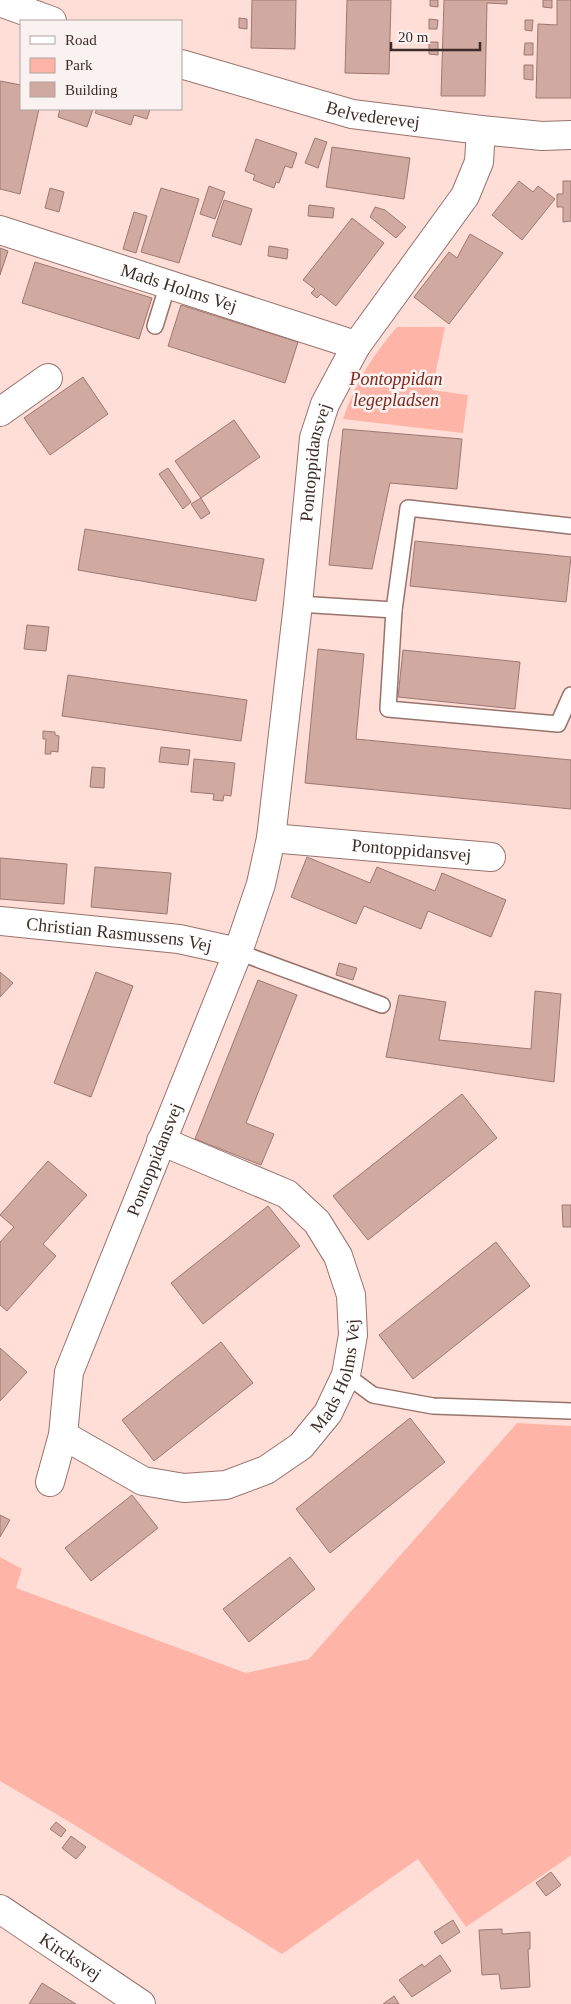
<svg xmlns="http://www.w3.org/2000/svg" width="571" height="2004" font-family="Georgia,serif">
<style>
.green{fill:#feb5a7}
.building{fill:#d0a9a1;stroke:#9d7871}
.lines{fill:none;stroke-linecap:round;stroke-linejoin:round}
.service-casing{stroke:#97736c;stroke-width:18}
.minor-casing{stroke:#97736c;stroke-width:30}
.service{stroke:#fff;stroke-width:15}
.minor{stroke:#fff;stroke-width:28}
.labels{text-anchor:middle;stroke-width:5;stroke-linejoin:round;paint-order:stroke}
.street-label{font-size:18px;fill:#3d2d2a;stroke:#faf2f0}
.park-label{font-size:18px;font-style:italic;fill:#7d281c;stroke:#faf2f0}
</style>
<rect width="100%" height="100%" fill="#ffded8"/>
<g class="green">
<path d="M397,327h48l-13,63 36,5 -5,38 -120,-14c14,-39 28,-61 54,-92z"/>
<polygon points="517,1423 571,1426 571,1855 566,1859 466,1927 418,1859 282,1954 73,1824 0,1781 0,1557 22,1569 16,1588 246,1673 309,1659"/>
</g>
<g class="building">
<polygon points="252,0 296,0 295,49 251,48"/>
<polygon points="347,0 391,0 389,74 345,73"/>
<polygon points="430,0 438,0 438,7 430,6"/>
<polygon points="444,0 507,0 507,4 487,3 485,96 441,96"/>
<polygon points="543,0 552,0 552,8 543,7"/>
<polygon points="557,0 571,0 571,98 536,98 538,24 557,25"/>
<polygon points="239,18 247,19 247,29 239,28"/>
<polygon points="429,19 438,20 437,29 429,29"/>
<polygon points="525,20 533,20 532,31 525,30"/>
<polygon points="429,42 438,42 438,55 429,54"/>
<polygon points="525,43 533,43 533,55 524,55"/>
<polygon points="524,65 533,65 533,80 524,79"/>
<polygon points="0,81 21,85 21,109 39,109 20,194 0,189"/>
<polygon points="60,109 93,109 87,127 58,117"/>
<polygon points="97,109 150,109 147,119 134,115 131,125 95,113"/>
<polygon points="315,138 327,142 318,168 305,163"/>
<polygon points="256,139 297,153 292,168 285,166 279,183 276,182 274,188 253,180 255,175 245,171"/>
<polygon points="332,147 410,158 404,199 326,187"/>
<polygon points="519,181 533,192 538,186 555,199 522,240 492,215"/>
<polygon points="563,181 571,181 571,221 563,222 563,207 557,207 557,194 563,194"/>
<polygon points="209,186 225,192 215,219 200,214"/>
<polygon points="50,188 64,192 59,212 45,208"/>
<polygon points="161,188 199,199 179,263 141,252"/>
<polygon points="224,200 252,209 241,245 212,236"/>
<polygon points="309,205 334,208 333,218 308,216"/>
<polygon points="375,207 385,210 406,227 396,238 370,217"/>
<polygon points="134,212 147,216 136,253 123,249"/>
<polygon points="352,218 384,243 336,306 321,294 317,298 311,293 315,289 303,280"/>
<polygon points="470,234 503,253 449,324 414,297 449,252 457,258"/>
<polygon points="269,246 288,249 287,259 268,256"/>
<polygon points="0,248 8,251 0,275"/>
<polygon points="35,262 152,298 139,339 22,303"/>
<polygon points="181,305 298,342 285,383 168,346"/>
<polygon points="83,377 108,414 50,455 24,418"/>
<polygon points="234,420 260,457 201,498 175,461"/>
<polygon points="343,429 462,439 457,489 390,483 372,569 329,565"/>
<polygon points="168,468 191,502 183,509 159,474"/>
<polygon points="201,498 210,513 201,519 191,504"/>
<polygon points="85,529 264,559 256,601 78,570"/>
<polygon points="415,541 571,557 566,602 410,586"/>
<polygon points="27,625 49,627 46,651 24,649"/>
<polygon points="318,649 364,654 356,739 571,760 571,809 305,783"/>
<polygon points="403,650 520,662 515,709 398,697"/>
<polygon points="68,675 247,700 241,741 62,716"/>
<polygon points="43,731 55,732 55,735 59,736 58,752 51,751 51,754 45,754 46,739 43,739"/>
<polygon points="161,747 190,750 188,765 159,762"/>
<polygon points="194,759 235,763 231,796 224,795 223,801 213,800 214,794 191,792"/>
<polygon points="92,767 105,768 104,788 90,787"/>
<polygon points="307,857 370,883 377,867 435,891 442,873 506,900 491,937 428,911 421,929 364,906 356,924 291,897"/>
<polygon points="0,858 67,864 64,904 0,899"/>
<polygon points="95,867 171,873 167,914 91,907"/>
<polygon points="339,963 357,968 353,980 336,975"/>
<polygon points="0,972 13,983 0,997"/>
<polygon points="96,972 133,986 91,1097 54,1083"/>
<polygon points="258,980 297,995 246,1123 274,1134 261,1165 195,1139"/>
<polygon points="535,991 561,994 554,1082 386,1057 399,995 446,1002 439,1040 531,1049"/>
<polygon points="462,1094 497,1138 368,1240 333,1196"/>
<polygon points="48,1161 87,1195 43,1244 56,1256 7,1311 0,1305 0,1242 14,1227 0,1215"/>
<polygon points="562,1205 571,1205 571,1227 563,1227"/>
<polygon points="268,1206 300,1246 203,1324 171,1283"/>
<polygon points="496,1242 530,1286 413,1379 379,1335"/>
<polygon points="221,1342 253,1383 154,1461 122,1420"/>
<polygon points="0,1348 27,1372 0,1401"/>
<polygon points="410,1418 445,1462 330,1553 296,1509"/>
<polygon points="132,1495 158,1528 91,1581 65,1548"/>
<polygon points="0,1515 10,1520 0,1537"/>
<polygon points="290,1557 315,1589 249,1642 223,1609"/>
<polygon points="56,1822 66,1830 61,1837 50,1829"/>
<polygon points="71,1836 86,1847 76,1859 62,1848"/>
<polygon points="551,1872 561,1885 546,1896 536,1883"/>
<polygon points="453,1920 460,1932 442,1944 434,1932"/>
<polygon points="502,1929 502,1934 530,1932 530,1949 528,1949 530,1987 501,1989 499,1974 482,1975 479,1930"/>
<polygon points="440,1955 451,1971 412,1997 399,1980 422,1964 424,1967"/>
<polygon points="42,1983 76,2004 29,2004"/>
<polygon points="394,1996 399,2004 383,2004"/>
</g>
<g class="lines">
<defs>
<g id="service">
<polyline points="155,326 168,284"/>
<polyline points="571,526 408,508 394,610 388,709 558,724 571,695"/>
<polyline points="298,604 394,610"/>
<polyline points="238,952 382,1005"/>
<polyline points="346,1375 373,1395 433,1406 571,1411"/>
</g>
<g id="minor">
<polyline points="0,2 52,21"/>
<path id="s1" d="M181,64l171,50 129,16 61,6 29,-1"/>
<path id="s2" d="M0,230l343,111 13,5"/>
<polyline points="0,412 48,378"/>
<path id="s3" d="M271,838l220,19"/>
<path id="s4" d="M0,921l179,18 59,13"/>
<path id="s5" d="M63,1435l80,46 41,7 42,-3 40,-15 35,-24 27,-33 18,-38 7,-40 -2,-40 -13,-39 -21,-34 -30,-28 -126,-53"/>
<path id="s6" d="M50,1482l13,-47 6,-63 169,-420 23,-68 10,-46 27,-234 16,-166 11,-34 31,-58 109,-150 14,-34 2,-32"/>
<path id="s7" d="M0,1909l141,95"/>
</g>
</defs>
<use href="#service" class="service-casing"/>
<use href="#minor" class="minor-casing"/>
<use href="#service" class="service"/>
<use href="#minor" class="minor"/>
</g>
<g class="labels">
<g class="street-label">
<text dy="6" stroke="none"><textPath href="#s1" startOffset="199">Belvederevej</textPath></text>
<text dy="6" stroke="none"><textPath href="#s2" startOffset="188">Mads Holms Vej</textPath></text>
<text dy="6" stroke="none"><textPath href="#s6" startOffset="1062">Pontoppidansvej</textPath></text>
<text dy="6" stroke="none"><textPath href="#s3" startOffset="141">Pontoppidansvej</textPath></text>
<text dy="6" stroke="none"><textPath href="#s4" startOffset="120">Christian Rasmussens Vej</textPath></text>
<text dy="6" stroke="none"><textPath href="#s6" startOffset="341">Pontoppidansvej</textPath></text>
<text dy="6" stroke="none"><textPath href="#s5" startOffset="342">Mads Holms Vej</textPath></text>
<text dy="6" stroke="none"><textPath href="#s7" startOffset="85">Kircksvej</textPath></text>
</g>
<g class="park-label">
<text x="396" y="385">Pontoppidan<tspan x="396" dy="21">legepladsen</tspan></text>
</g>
</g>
<rect x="20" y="20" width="162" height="90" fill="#faf2f0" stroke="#aea3a1"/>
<rect x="30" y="36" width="25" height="8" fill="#ffffff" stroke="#aea3a1"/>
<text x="65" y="45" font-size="15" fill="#3d2d2a">Road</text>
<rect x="30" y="58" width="25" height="15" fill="#feb5a7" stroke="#aea3a1"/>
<text x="65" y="70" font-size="15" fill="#3d2d2a">Park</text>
<rect x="30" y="82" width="25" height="15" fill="#d0a9a1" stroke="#aea3a1"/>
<text x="65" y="95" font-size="15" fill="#3d2d2a">Building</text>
<path d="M391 42v8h89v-8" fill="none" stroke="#3d2d2a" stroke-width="2.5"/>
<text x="398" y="42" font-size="15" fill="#3d2d2a" stroke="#faf2f0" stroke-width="4" paint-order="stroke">20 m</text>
</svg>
